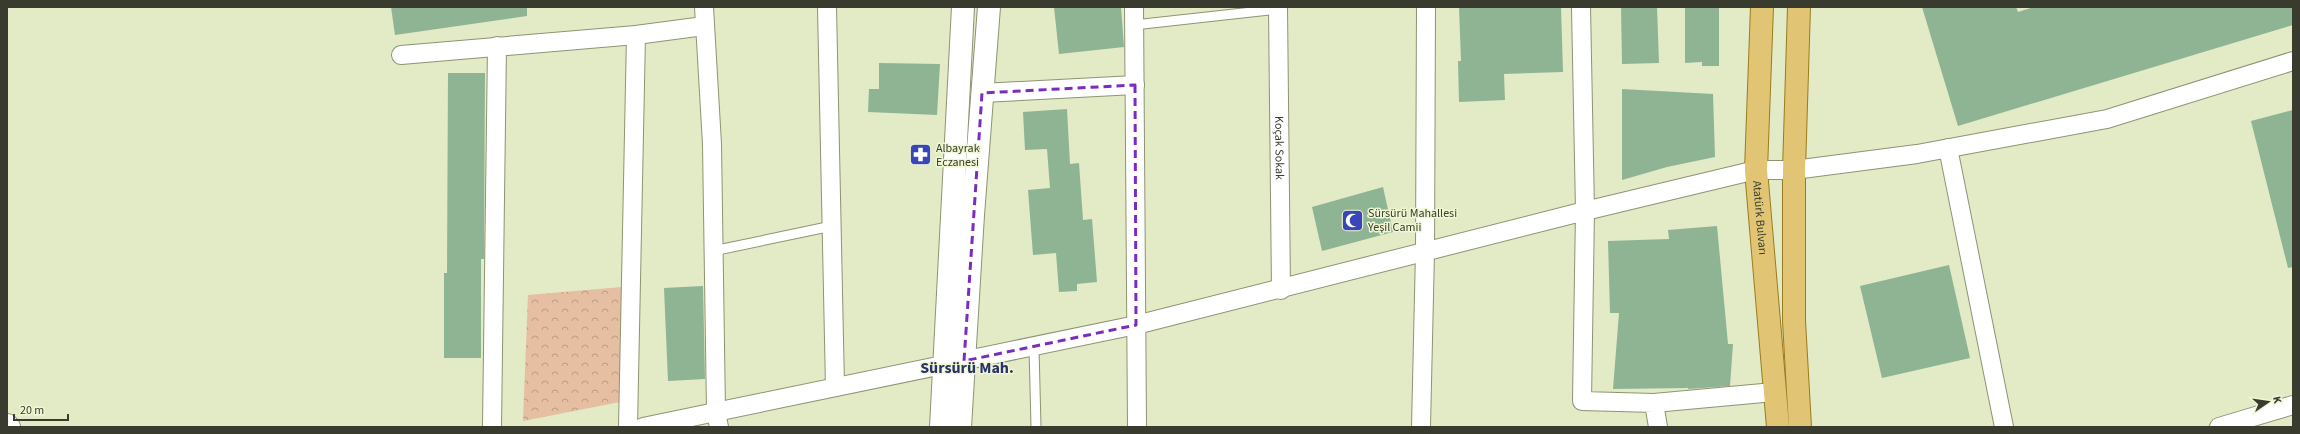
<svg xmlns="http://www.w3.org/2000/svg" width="2300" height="434" font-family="'Source Sans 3',sans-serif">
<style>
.park{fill:url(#park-crowns)}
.building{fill:#8eb494}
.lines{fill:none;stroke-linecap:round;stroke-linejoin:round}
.lane-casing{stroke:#8d9473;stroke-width:11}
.street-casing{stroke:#8d9473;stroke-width:20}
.secondary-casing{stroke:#8d9473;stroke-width:24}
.primary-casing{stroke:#997c1f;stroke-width:24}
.lane{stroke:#fff;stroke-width:9}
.street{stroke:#fff;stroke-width:18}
.secondary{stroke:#fff;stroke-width:22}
.primary{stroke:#e1c574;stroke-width:22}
.marked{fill:none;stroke:#7b2cbf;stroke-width:3;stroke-dasharray:8 5;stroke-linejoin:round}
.labels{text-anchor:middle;stroke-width:3;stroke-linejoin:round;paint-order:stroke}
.poi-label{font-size:12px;fill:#383b2d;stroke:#eff7d3;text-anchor:start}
.street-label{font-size:12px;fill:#383b2d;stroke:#eff7d3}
.district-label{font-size:16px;font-weight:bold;fill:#28336c;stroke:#eff7d3}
</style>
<defs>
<pattern id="park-crowns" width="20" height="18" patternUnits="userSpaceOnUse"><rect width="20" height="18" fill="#e6bea2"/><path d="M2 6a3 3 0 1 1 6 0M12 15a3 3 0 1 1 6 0" fill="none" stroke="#bb9c84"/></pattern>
</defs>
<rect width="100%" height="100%" fill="#e2eac6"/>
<polygon class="park" points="622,287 620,402 523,421 528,295"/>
<g class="building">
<polygon points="391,7 527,7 527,16 395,35"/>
<polygon points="1054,7 1121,7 1124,47 1059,54"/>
<polygon points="1459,7 1561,7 1563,72 1504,74 1505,100 1459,102 1458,61 1461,61"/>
<polygon points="1621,7 1657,7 1659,63 1622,64"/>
<polygon points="1685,7 1719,7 1719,66 1702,66 1702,62 1685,63"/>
<polygon points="1922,7 2016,7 2018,12 2034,7 2293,7 2293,25 1958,126"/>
<polygon points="879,63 940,64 937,115 868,112 869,89 879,89"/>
<polygon points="448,73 485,73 484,259 481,259 481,358 444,358 444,273 447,273"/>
<polygon points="1622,89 1713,94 1715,157 1667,167 1622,180"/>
<polygon points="1067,109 1070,164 1079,163 1083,220 1092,219 1097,282 1077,284 1077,291 1059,292 1056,253 1033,255 1028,190 1050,188 1047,149 1025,150 1023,112"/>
<polygon points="2293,110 2293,267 2288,268 2251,121"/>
<polygon points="1383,187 1393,232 1322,251 1312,207"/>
<polygon points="1717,226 1728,344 1733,344 1730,386 1688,389 1688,388 1613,389 1619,313 1610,313 1608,241 1669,239 1668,230"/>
<polygon points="1949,265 1970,358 1882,378 1860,286"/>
<polygon points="703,286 705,379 668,381 664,288"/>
</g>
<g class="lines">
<defs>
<g id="lane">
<polyline points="1134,25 1278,9"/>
<polyline points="713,251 832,226"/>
<polyline points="1034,348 1036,427"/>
</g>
<g id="street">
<polyline points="704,7 712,144 716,412 719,427"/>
<polyline points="827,7 835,387"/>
<polyline points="1134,7 1137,427"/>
<path id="s1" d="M1278,7l3,283"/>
<polyline points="1581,7 1585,211 1582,401 1654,403 1658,427"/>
<polyline points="401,55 636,35 704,26"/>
<polyline points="982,93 1135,85"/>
<polyline points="1948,148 2004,427"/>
<polyline points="1654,403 1774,392"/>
<polyline points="492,427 497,46"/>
<polyline points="628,427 636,35"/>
<polyline points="643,427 1136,325 1585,211 1756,170 1794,170 1917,154 2107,119 2293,61"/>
<polyline points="1421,427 1425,252 1426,7"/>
<polyline points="2219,427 2293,405"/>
</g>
<g id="secondary">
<polyline points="7,425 9,427"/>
<polyline points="941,427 963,7"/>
<polyline points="960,427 973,215 989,7"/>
</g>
<g id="primary">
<path id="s2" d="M1762,7l-6,163 22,257"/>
<polyline points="1799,7 1794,170 1794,321 1800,427"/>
</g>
</defs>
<use href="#lane" class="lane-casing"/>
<use href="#street" class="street-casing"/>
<use href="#secondary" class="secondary-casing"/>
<use href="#primary" class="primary-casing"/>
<use href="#lane" class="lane"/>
<use href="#street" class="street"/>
<use href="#secondary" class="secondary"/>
<use href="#primary" class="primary"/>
</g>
<path class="marked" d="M1135,85l1,240 -172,36 18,-268z"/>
<defs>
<symbol id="pharmacy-square" viewBox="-11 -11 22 22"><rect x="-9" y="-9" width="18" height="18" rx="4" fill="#3946b9" stroke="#eff7d3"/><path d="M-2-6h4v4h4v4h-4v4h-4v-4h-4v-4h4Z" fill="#fff"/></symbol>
<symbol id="mosque-square" viewBox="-11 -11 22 22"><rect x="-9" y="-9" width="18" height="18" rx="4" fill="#3946b9" stroke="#eff7d3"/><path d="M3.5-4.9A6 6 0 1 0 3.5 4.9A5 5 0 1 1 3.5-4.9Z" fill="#fff"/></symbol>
</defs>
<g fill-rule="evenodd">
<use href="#pharmacy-square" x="908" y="142" width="25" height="25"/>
<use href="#mosque-square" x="1340" y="208" width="25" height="25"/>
</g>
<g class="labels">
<g class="poi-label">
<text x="936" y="152">Albayrak<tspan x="936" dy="14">Eczanesi</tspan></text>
<text x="1368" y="217">Sürsürü Mahallesi<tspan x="1368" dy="14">Yeşil Camii</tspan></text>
</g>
<g class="street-label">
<text dy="4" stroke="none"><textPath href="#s1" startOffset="141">Koçak Sokak</textPath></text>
<text dy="4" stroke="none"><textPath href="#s2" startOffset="211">Atatürk Bulvarı</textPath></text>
</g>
<g class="district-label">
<text x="967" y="373">Sürsürü Mah.</text>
</g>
</g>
<rect width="2300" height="434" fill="none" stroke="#383b2d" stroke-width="16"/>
<g transform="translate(2268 402) rotate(77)" stroke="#eff7d3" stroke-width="3" paint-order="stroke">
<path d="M0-3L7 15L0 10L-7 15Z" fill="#383b2d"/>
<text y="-6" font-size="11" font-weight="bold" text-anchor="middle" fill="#383b2d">K</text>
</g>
<path d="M14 414v6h54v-6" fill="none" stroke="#383b2d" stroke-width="2"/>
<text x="20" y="414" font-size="12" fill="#383b2d" stroke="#eff7d3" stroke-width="3" paint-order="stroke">20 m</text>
</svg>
